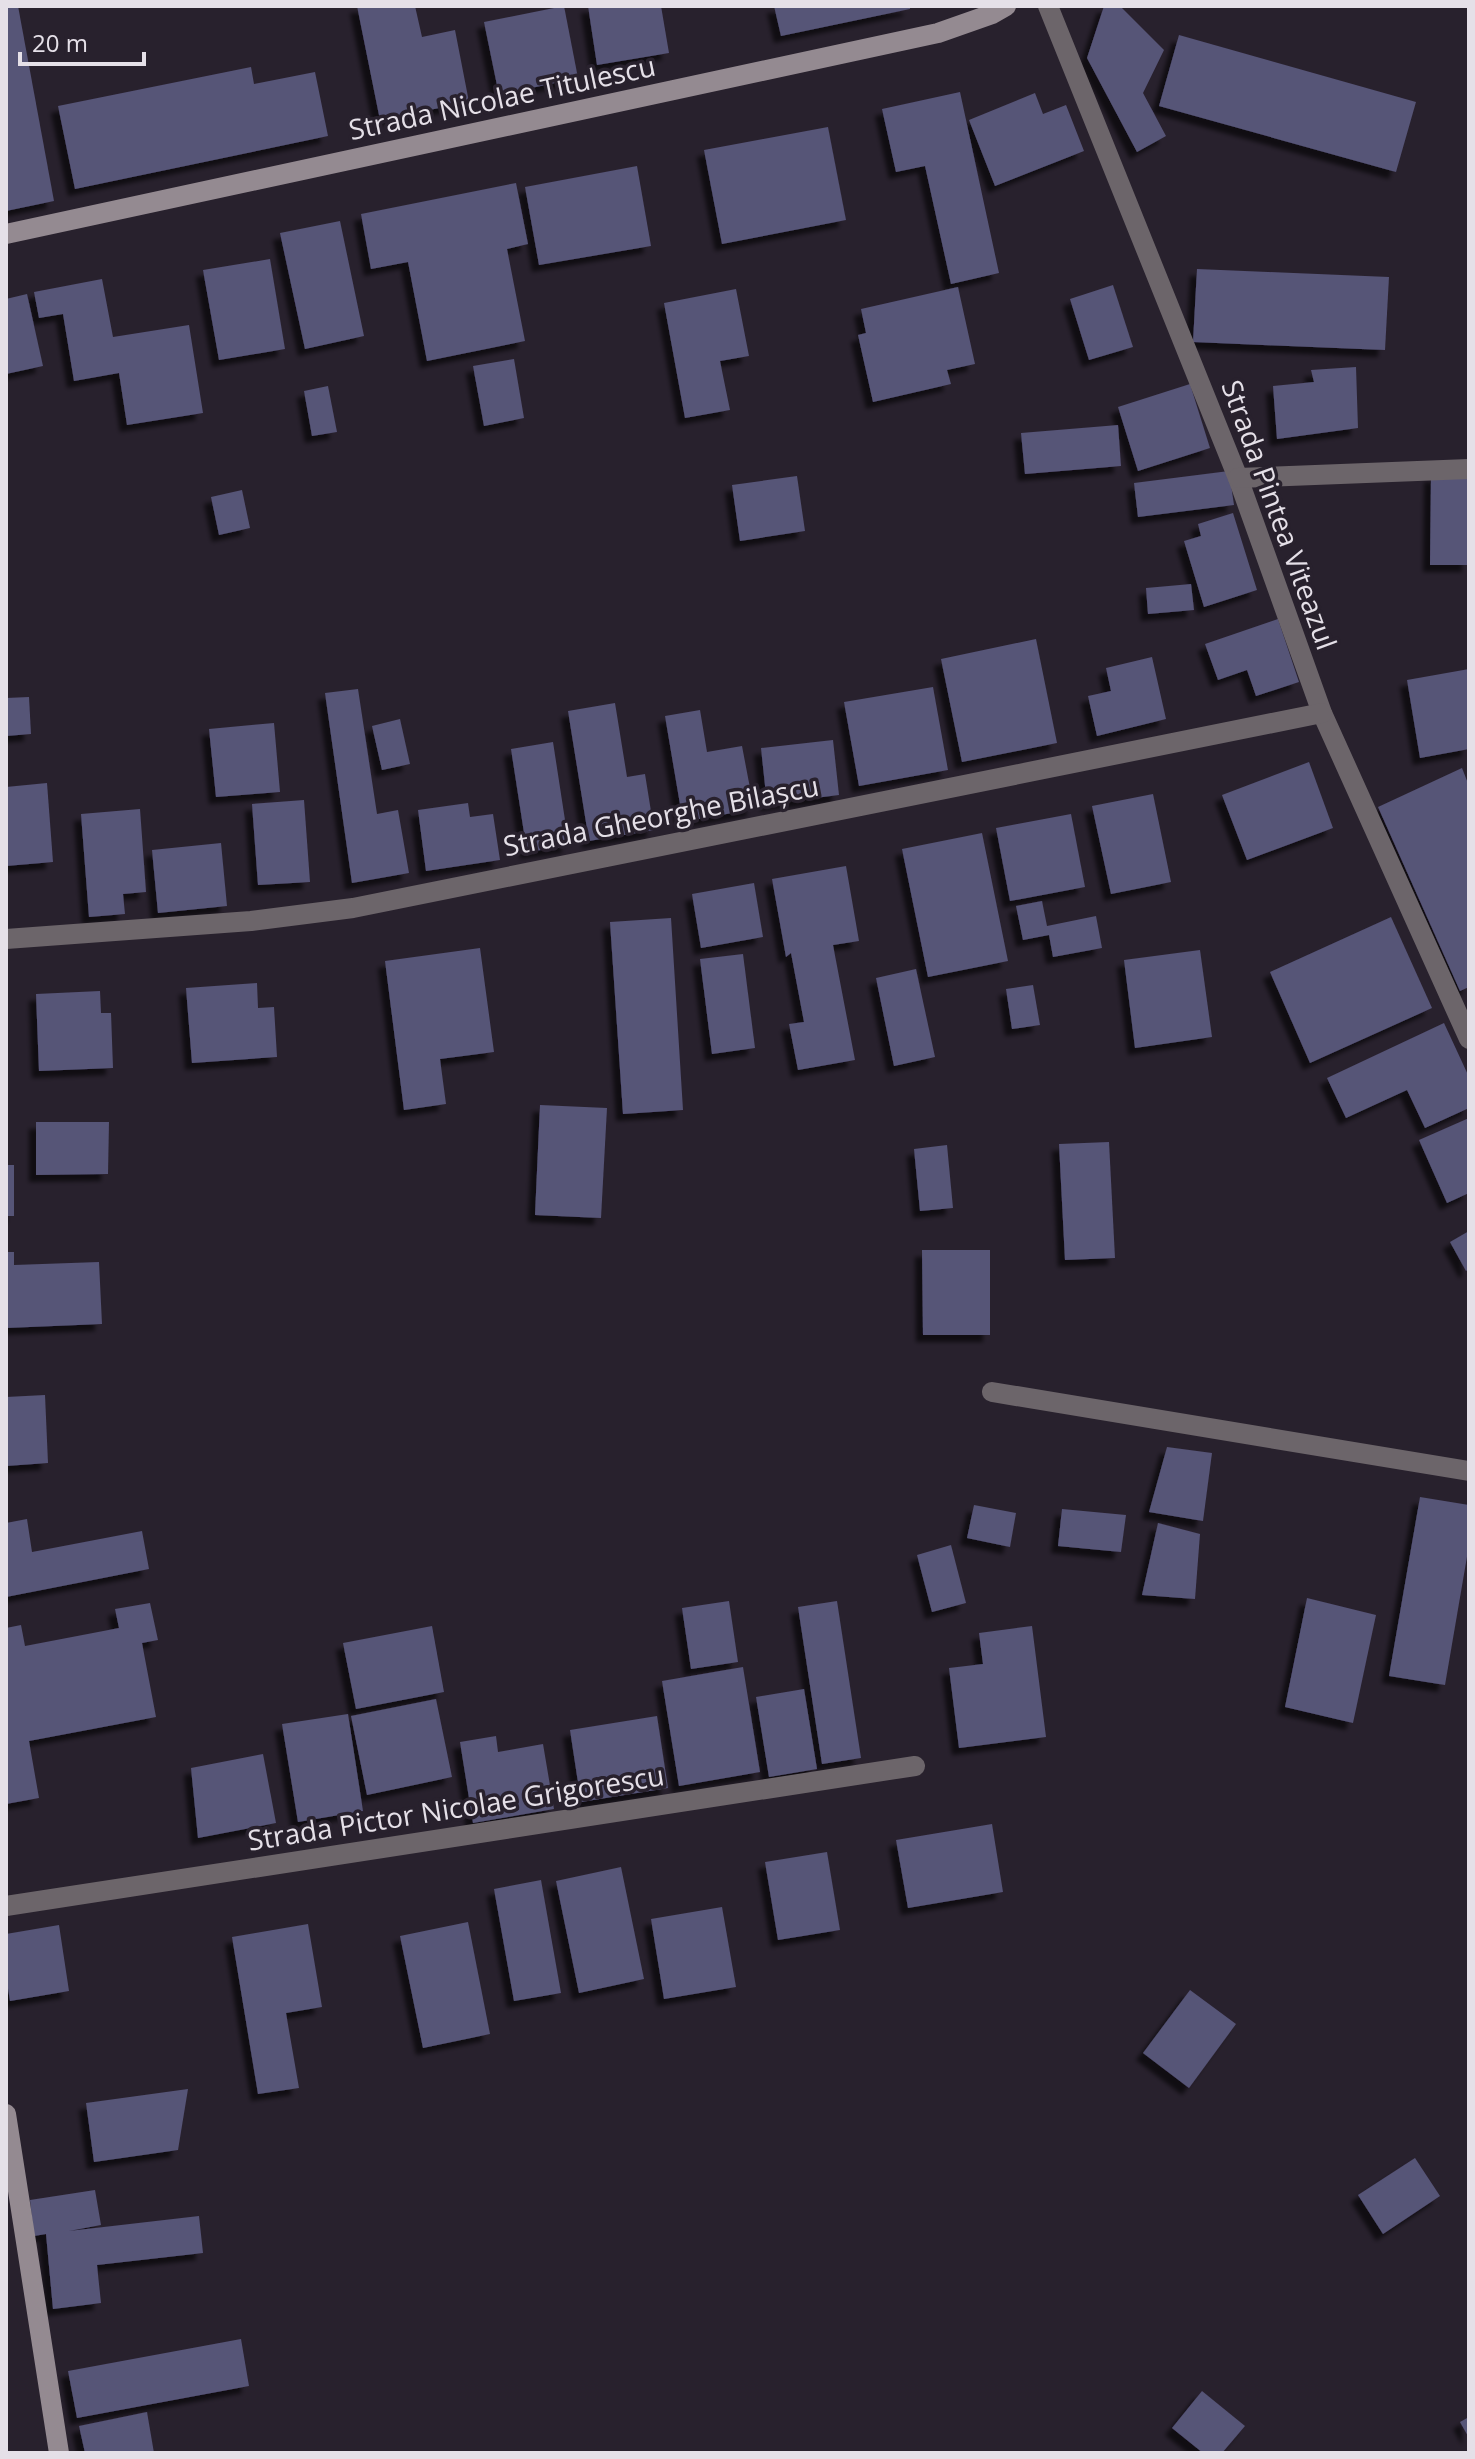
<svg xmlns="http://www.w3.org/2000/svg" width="1475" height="2459" font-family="'Open Sans',sans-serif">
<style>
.building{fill:#565477;filter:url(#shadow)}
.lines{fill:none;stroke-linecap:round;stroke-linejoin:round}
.minor{stroke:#6c656a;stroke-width:20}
.secondary{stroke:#948a91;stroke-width:20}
.labels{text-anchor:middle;stroke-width:7;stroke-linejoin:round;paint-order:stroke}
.street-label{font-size:28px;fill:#e5e0e8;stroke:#28212d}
</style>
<defs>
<filter id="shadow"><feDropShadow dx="-7" dy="7" stdDeviation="2" flood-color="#0009"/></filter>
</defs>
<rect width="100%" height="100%" fill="#28212d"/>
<g class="building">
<polygon points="6,6 18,6 54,201 6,211"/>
<polygon points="357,6 415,6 422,37 455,30 469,102 380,120"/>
<polygon points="564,6 578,78 499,95 484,22"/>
<polygon points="588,6 661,6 669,53 597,65"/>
<polygon points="774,6 910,6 910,9 781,36"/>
<polygon points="1104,6 1120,6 1164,50 1143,93 1166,136 1137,152 1087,58"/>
<polygon points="1179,35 1416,102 1396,172 1159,106"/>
<polygon points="251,67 254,84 315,72 328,136 75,189 58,106"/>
<polygon points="960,92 999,273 951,284 925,166 896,172 882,109"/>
<polygon points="1035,93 1043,114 1066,105 1084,151 995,186 969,120"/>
<polygon points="828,127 846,220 722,244 704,150"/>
<polygon points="637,166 651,246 539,265 525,187"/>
<polygon points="516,183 528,244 507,249 525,341 427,361 408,262 371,269 361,214"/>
<polygon points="340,221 364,336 305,349 280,233"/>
<polygon points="270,259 285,349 219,360 203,270"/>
<polygon points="1197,269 1389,277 1385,350 1193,342"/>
<polygon points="102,279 113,337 189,325 203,413 127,425 119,373 74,381 63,314 39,318 34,292"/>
<polygon points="1113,285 1133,347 1089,360 1070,299"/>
<polygon points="958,287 975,364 947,370 951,384 873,402 858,335 866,333 861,309"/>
<polygon points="736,289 749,356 720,361 730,410 685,418 664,303"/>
<polygon points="27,294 43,366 6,374 6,299"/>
<polygon points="514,359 524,418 484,426 473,366"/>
<polygon points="1356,367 1358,428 1277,439 1273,386 1314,382 1311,370"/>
<polygon points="1190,384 1210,448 1138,471 1118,407"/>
<polygon points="328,386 337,432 312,436 304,391"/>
<polygon points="1118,425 1121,466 1025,474 1021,433"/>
<polygon points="1229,471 1234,505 1138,517 1134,483"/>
<polygon points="1431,475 1469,476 1469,565 1430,565"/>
<polygon points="797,476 805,531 740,541 732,485"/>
<polygon points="242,490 250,528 219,535 211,497"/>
<polygon points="1233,513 1257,590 1204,607 1184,541 1201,536 1198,524"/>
<polygon points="1191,584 1194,610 1148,614 1146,588"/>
<polygon points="1278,619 1299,682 1256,696 1247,670 1218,680 1205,644"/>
<polygon points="1036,639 1057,743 962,762 941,659"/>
<polygon points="1152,657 1166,719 1097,736 1088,696 1111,691 1106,668"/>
<polygon points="1469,669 1469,749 1420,758 1407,680"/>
<polygon points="933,687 948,770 859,786 844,702"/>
<polygon points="358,689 377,814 398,810 409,873 352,883 325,693"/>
<polygon points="29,697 31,734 6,736 6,698"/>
<polygon points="615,703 627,777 645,774 654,830 589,841 568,711"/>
<polygon points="700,710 707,752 742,746 754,809 683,822 665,716"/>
<polygon points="400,719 410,764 382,770 372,726"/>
<polygon points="274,723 280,792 216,797 209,729"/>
<polygon points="833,740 839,795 767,804 761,748"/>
<polygon points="553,742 569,846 527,852 511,749"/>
<polygon points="1309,762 1333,828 1247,860 1222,795"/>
<polygon points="1462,768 1469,786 1469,987 1460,991 1378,807"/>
<polygon points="47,783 53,862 6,866 6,787"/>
<polygon points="1153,794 1171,882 1111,894 1092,806"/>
<polygon points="304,800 310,882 258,885 252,804"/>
<polygon points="468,803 470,817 493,814 500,860 426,871 418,810"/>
<polygon points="140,809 146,892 123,894 125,914 89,917 81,814"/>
<polygon points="1071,814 1085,887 1010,901 996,828"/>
<polygon points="982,833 1008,961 928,977 902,849"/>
<polygon points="221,843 227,906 158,913 152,850"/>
<polygon points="846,866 859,941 833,945 855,1060 798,1070 789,1024 804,1022 791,953 786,957 772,879"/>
<polygon points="754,883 763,937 701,948 692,894"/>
<polygon points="1042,901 1047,926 1096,916 1102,948 1053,957 1049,935 1023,940 1016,906"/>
<polygon points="1391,917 1432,1008 1310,1063 1270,972"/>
<polygon points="671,918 683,1110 623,1114 610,922"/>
<polygon points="480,948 494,1052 440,1059 446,1104 404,1110 385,961"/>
<polygon points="1200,950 1212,1037 1135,1048 1124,960"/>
<polygon points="743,954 755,1048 712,1054 700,959"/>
<polygon points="916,969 935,1057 894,1066 876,978"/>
<polygon points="257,983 258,1008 274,1007 277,1057 192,1063 186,988"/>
<polygon points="1033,985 1040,1025 1012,1029 1006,989"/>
<polygon points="100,991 101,1013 111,1013 113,1068 39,1071 36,994"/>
<polygon points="1444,1023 1469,1077 1469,1108 1425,1128 1407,1090 1346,1118 1327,1078"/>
<polygon points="540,1105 607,1108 601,1218 535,1215"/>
<polygon points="1469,1118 1469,1193 1447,1203 1419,1140"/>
<polygon points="36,1122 109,1122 108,1174 36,1175"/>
<polygon points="1109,1142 1115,1258 1065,1260 1059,1144"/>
<polygon points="947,1145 953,1208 920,1211 914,1149"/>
<rect x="6" y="1165" width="8" height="51"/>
<polygon points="1469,1231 1469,1269 1466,1271 1450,1242"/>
<polygon points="922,1250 990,1250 990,1335 923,1335"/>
<polygon points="6,1252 14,1252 14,1265 99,1262 102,1324 6,1328"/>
<polygon points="45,1395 48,1463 6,1466 6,1397"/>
<polygon points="1167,1447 1212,1453 1203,1521 1149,1512"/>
<polygon points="1420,1497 1469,1505 1469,1545 1445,1685 1389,1676"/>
<polygon points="974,1505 1016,1513 1010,1547 967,1538"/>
<polygon points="1062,1509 1126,1515 1121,1552 1058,1546"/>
<polygon points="27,1519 32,1552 142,1531 149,1569 6,1597 6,1523"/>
<polygon points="1158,1523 1200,1534 1195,1599 1142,1595"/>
<polygon points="951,1545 966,1603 932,1612 917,1555"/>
<polygon points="1307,1598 1376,1615 1353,1723 1285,1707"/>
<polygon points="729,1601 738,1662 691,1669 682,1608"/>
<polygon points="837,1601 861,1758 822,1764 798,1607"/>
<polygon points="150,1603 158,1640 142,1643 156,1717 29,1741 39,1798 6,1804 6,1628 21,1625 25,1646 119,1628 115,1609"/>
<polygon points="432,1626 444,1692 356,1709 343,1643"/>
<polygon points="1032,1626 1046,1737 959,1748 949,1668 983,1664 979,1633"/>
<polygon points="743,1667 760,1772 679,1786 662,1681"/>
<polygon points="804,1689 817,1769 769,1777 756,1697"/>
<polygon points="436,1699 452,1777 367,1795 351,1716"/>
<polygon points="348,1714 363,1811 298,1822 282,1724"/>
<polygon points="657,1716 668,1788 581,1802 570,1730"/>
<polygon points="496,1736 498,1752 543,1744 554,1809 473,1823 460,1742"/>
<polygon points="263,1754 276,1823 198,1838 191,1768"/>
<polygon points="992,1824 1003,1892 908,1908 896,1840"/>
<polygon points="827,1852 840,1930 778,1940 765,1862"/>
<polygon points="621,1867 644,1979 579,1993 556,1881"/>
<polygon points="541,1880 561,1993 514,2001 494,1889"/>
<polygon points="722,1907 736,1987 664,1999 651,1919"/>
<polygon points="468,1922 490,2034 423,2048 400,1936"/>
<polygon points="308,1924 322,2007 286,2013 299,2088 258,2094 232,1937"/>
<polygon points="59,1925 69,1991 10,2001 6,1976 6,1934"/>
<polygon points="1190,1990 1236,2024 1189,2088 1143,2053"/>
<polygon points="188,2089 178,2150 94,2162 86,2103"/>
<polygon points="1415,2158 1440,2196 1383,2234 1358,2195"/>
<polygon points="95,2190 101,2225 69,2231 199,2216 203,2253 97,2265 101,2303 53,2309 46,2234 34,2236 30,2200"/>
<polygon points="241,2339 249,2386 77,2418 68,2371"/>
<polygon points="1202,2391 1245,2426 1222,2453 1203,2453 1172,2428"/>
<polygon points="147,2412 154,2453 85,2453 79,2426"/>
<polygon points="1469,2417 1469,2438 1460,2422"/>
</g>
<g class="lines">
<g class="minor">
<polyline points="1048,6 1238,478 1322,713 1469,1039"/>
<polyline points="1238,478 1469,469"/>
<polyline points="6,939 251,921 353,908 1322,713"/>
<polyline points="992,1392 1469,1471"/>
<polyline points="6,1906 915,1766"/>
</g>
<g class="secondary">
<polyline points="6,234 938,33 992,14 1006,6"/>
<polyline points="6,2114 59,2453"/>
</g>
</g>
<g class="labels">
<g class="street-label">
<text transform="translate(502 98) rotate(-12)" y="10">Strada Nicolae Titulescu</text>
<text transform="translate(1279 515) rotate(70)" y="10">Strada Pintea Viteazul</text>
<text transform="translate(661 816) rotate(-11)" y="10">Strada Gheorghe Bilașcu</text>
<text transform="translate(456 1808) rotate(-9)" y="10">Strada Pictor Nicolae Grigorescu</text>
</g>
</g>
<rect width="1475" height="2459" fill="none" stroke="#e5e0e8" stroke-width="16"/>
<path d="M20 52v12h124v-12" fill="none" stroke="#e5e0e8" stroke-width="4"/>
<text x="32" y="52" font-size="24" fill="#e5e0e8" stroke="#28212d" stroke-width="6" paint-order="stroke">20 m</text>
</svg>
